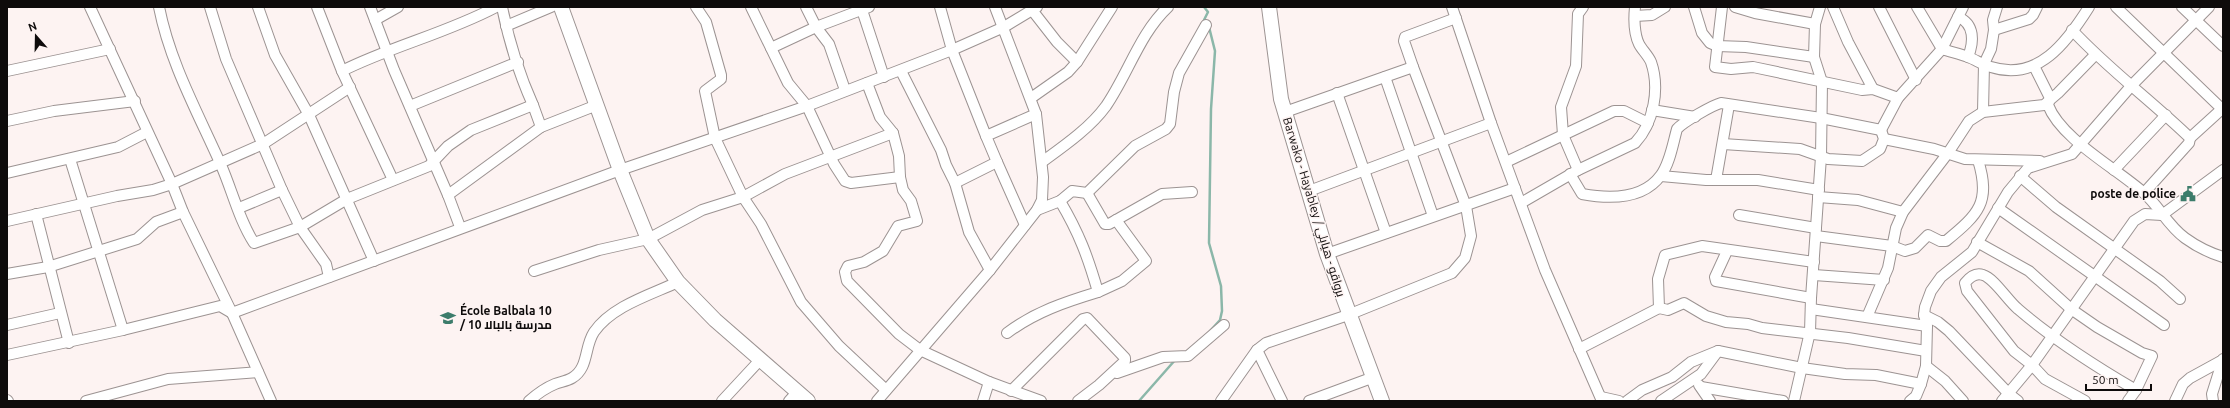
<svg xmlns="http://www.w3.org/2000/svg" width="2230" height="408" font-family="Ubuntu,Cairo,sans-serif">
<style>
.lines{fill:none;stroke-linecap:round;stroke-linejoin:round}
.stream{stroke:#8bb7a9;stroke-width:2.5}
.street-casing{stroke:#9c9392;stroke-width:12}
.secondary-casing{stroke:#9c9392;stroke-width:16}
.street{stroke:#fff;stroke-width:10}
.secondary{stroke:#fff;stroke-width:14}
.labels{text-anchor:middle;stroke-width:3;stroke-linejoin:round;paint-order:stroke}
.poi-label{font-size:12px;font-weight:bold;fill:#0e0b0b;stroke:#fdf3f2;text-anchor:end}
.street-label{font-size:12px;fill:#0e0b0b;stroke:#fdf3f2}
</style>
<rect width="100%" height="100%" fill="#fdf3f2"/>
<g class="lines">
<g class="stream">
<polyline points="1204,7 1208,12 1204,20 1206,23"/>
<polyline points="1209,27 1215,51 1211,109 1209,243 1221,286 1222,311 1220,320 1210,331"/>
<polyline points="1139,401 1176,359"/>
</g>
<defs>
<g id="street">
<polyline points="90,7 172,184 183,212 232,313 271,401"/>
<path d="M159,7c11,56 39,106 62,158 11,25 18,55 33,78l46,-16 47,-28 82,-33 19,-20 23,-16 62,-25 8,22"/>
<polyline points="210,7 226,59 282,190 300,227 326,264 329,277"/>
<polyline points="258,7 275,55 309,115 374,261"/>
<polyline points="317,7 342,71 393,180"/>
<polyline points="370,7 394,70 448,195"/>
<path d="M502,7c7,34 17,67 31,98"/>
<polyline points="696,7 706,22 721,75 721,79 705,91 715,138 743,197 761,224 801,302 839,346 886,390"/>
<polyline points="751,7 788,83 807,106 834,164 845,181 851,183 900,177"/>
<polyline points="806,7 816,27 829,44 845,90"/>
<polyline points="940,7 952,50 986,136"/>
<polyline points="1452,7 1491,123 1545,270 1602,401"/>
<polyline points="1694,7 1702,33 1710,43 1717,46 1746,47 1814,57"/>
<polyline points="1722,7 1715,67 1731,69 1753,67 1862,90 1873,89 1898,98 1942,49 1963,7"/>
<polyline points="1735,7 1755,13 1815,24"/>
<polyline points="1833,7 1848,42 1873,89"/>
<polyline points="1879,7 1916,80"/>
<path d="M1917,7l25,42c9,3 18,5 26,8 8,3 15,8 23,10 47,15 76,-25 98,-60"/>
<polyline points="2116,7 2222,109"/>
<polyline points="2182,7 2223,46"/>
<polyline points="862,10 884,77"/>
<polyline points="1032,10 1057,42 1077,62"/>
<polyline points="1635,16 1652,15 1665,7"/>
<path d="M1958,17c17,7 16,25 10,40"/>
<polyline points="375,20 398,7"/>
<polyline points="506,26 551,7"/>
<polyline points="1994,30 2029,19 2033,15 2037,7"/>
<path d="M2072,30c36,39 80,71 118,108l-1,5 -45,50"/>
<polyline points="771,48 816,27 869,7"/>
<path d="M2034,66l16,32 -2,7c13,34 68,63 96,88 15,13 24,33 41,45 11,8 25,15 38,19"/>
<polyline points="1413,67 1404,41 1405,37 1456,18"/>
<polyline points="7,71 110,49"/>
<path d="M342,71c50,-25 105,-38 154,-64"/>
<polyline points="901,71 941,150 946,165 955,183 969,232 990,270"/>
<polyline points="1385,77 1433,216"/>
<polyline points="867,83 880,117 893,133 899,156 900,177 903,190 911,201 917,221 898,226 883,251 864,262 848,266 845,272 847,281 899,334 920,350 989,382 1041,401"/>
<polyline points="1337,93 1386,233"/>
<polyline points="1031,98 1068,72 1077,62 1112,7"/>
<polyline points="410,106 518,62"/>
<polyline points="1652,110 1695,117"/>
<polyline points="1983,112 1984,64 1991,49 1994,30 1993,20 1997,7"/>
<polyline points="7,121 54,111 135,101"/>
<polyline points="1881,130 1898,98"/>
<polyline points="2190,138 2223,108"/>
<polyline points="1884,139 1934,149 1965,159 2040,161"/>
<polyline points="1723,144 1800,149 1828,159 1862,161 1880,149 1884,139 1881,130"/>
<polyline points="70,159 123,330"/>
<polyline points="997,162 1025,225"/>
<path d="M1042,162c22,-16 48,-34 64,-56 22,-32 34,-73 62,-99"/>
<polyline points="1506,162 1614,111 1624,111 1648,123"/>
<polyline points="1578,170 1563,135 1561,107 1576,66 1578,14 1583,7"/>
<polyline points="2114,170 2166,115"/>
<polyline points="7,173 118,147 147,132"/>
<path d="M1570,174l12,20c27,5 61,6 79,-19 9,-12 12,-32 16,-46 6,-7 36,-24 44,-26l100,15 60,12"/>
<polyline points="1661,176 1706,180 1758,180 1819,190"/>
<polyline points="2020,176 2056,207 2160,281 2180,299"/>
<polyline points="1716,180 1729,105"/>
<polyline points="955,183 997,162 986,136 1036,114"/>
<polyline points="1309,191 1491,123"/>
<polyline points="1087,193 1105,224 1109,224 1162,194 1192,192"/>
<polyline points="1818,197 1858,200 1903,212"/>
<path d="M1521,203l57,-33 57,-27c19,-20 25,-55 16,-81 -3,-7 -9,-12 -12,-18 -5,-10 -5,-27 -4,-37"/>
<polyline points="239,208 282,190"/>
<polyline points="1998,208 2164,325"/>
<polyline points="1037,210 1060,201 1072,191 1087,193 1135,146 1166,129 1170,124 1174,92 1179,73 1206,25"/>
<polyline points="36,214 69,343"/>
<polyline points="1739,215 1816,228"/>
<polyline points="2162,215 2223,170"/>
<polyline points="7,221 117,196 153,190 172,184 263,144 350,87"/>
<polyline points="460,227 448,195 541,127 597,105"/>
<path d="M1816,236l76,10 13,5 10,-3 13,-13 12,6h6c33,-27 45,-39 32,-81"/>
<polyline points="1977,242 2029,271 2071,309 2097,327 2142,353 2152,356 2136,390 2128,401"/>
<polyline points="1727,251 1715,277 1716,281 1811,298"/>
<polyline points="1327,254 1515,188"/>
<polyline points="534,271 599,250 648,239 702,210 743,197 785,174 893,133"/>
<polyline points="7,274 48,267 137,239 156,222 183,212"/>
<polyline points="1814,275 1884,280"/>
<polyline points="1098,292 1122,281 1146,261 1116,220"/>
<polyline points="1659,308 1668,310 1684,303 1706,316 1726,322 1748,324 1762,328 1848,338 1926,351"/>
<polyline points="1811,309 1927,326"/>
<polyline points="1924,315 1938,322 1949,331 2009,394 2018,401"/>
<polyline points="1867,317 1888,268 1896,228 1903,212 1948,153 1969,121 1983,112 2044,105 2058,93 2095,55"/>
<polyline points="7,325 60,313"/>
<path d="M1007,333c28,-21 58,-31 91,-41 -10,-35 -19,-59 -38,-91"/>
<polyline points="1579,349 1659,308 1658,279 1665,255 1702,246 1814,262"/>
<polyline points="1257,350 1282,401"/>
<polyline points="7,355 123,330 220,306 232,313 620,170 807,106 952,50 1004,27 1037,7"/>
<polyline points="1926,366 1945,381 1963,401"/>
<polyline points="1117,373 1163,357 1188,356 1224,325"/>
<polyline points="1699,385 1710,401"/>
<polyline points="1701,387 1783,401"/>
<polyline points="1011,391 1083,319 1087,318 1125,358 1125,361 1099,385 1078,401"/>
<polyline points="1601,397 1619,401"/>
<polyline points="7,400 8,401"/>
<polyline points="86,401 168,379 258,372"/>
<path d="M529,401c8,-7 16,-13 26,-17 5,-2 12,-3 17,-6 17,-10 12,-31 22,-46 18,-26 56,-37 84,-50"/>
<polyline points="722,401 761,359"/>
<polyline points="789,401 798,391"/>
<polyline points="877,401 990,270 1037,210 1042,200 1043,177 1036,114 995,7"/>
<polyline points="983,401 989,382"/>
<polyline points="1221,401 1257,350 1266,343 1348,315 1452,273 1465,258 1471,236 1466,206 1413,67 1285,112"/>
<polyline points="1309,401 1374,377"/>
<polyline points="1627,401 1642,390 1672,377 1691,362 1718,351 1802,368 1845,374 1876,375 1921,384"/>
<polyline points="1661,401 1701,374 1718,351"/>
<polyline points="1794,401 1810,332 1811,298 1821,157 1822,82 1814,57 1815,24 1820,7"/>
<polyline points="1910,401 1916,396 1921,384 1926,366 1927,326 1924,315 1925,307 1931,291 1941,277 1972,252 2008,192 2028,168 2072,154 2132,85 2209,7"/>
<polyline points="2002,401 2032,365 2134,221 2145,214 2162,215"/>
<path d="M2085,401l-40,-22 -13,-14 -18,-14 -47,-60 -2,-8c4,-5 10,-11 18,-8 11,3 25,26 35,34 36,31 77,57 118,81"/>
<polyline points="2175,401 2183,384 2190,378 2221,361"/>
<polyline points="2213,401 2212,394 2223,359"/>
</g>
<g id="secondary">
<polyline points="561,7 620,170 648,239 678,282 715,320 808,401"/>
<polyline points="1269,7 1281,99 1327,254 1382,401"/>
</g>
</defs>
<use href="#street" class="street-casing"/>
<use href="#secondary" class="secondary-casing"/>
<use href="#street" class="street"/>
<use href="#secondary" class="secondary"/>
</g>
<defs>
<symbol id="civic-bare" viewBox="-9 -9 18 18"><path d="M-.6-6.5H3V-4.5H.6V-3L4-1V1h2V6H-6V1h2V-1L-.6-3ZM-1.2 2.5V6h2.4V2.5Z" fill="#3c7c6b" stroke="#fdf3f2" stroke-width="2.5" paint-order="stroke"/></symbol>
<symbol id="school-bare" viewBox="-9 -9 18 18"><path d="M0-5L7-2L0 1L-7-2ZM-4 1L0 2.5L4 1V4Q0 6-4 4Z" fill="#3c7c6b" stroke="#fdf3f2" stroke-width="2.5" paint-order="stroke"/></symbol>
</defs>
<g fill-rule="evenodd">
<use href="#civic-bare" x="2177" y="183" width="22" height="22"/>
<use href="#school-bare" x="437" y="307" width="22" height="22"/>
</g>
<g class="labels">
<g class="poi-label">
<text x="2176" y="198">poste de police</text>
<text x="460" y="315" text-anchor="start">École Balbala 10<tspan x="460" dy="14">/ مدرسة بالبالا 10</tspan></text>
</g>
<g class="street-label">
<text transform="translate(1314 207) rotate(73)" y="4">Barwako - Hayabley / برواقو - هيابلي</text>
</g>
</g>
<rect width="2230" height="408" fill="none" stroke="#0e0b0b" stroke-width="16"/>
<g transform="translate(36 36) rotate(340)" stroke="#fdf3f2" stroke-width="3" paint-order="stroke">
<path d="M0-3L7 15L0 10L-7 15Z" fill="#0e0b0b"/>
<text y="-6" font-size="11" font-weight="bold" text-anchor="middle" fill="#0e0b0b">N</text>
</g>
<path d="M2086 384v6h65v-6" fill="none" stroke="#0e0b0b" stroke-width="2"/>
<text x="2092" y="384" font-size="12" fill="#0e0b0b" stroke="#fdf3f2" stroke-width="3" paint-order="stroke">50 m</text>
</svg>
